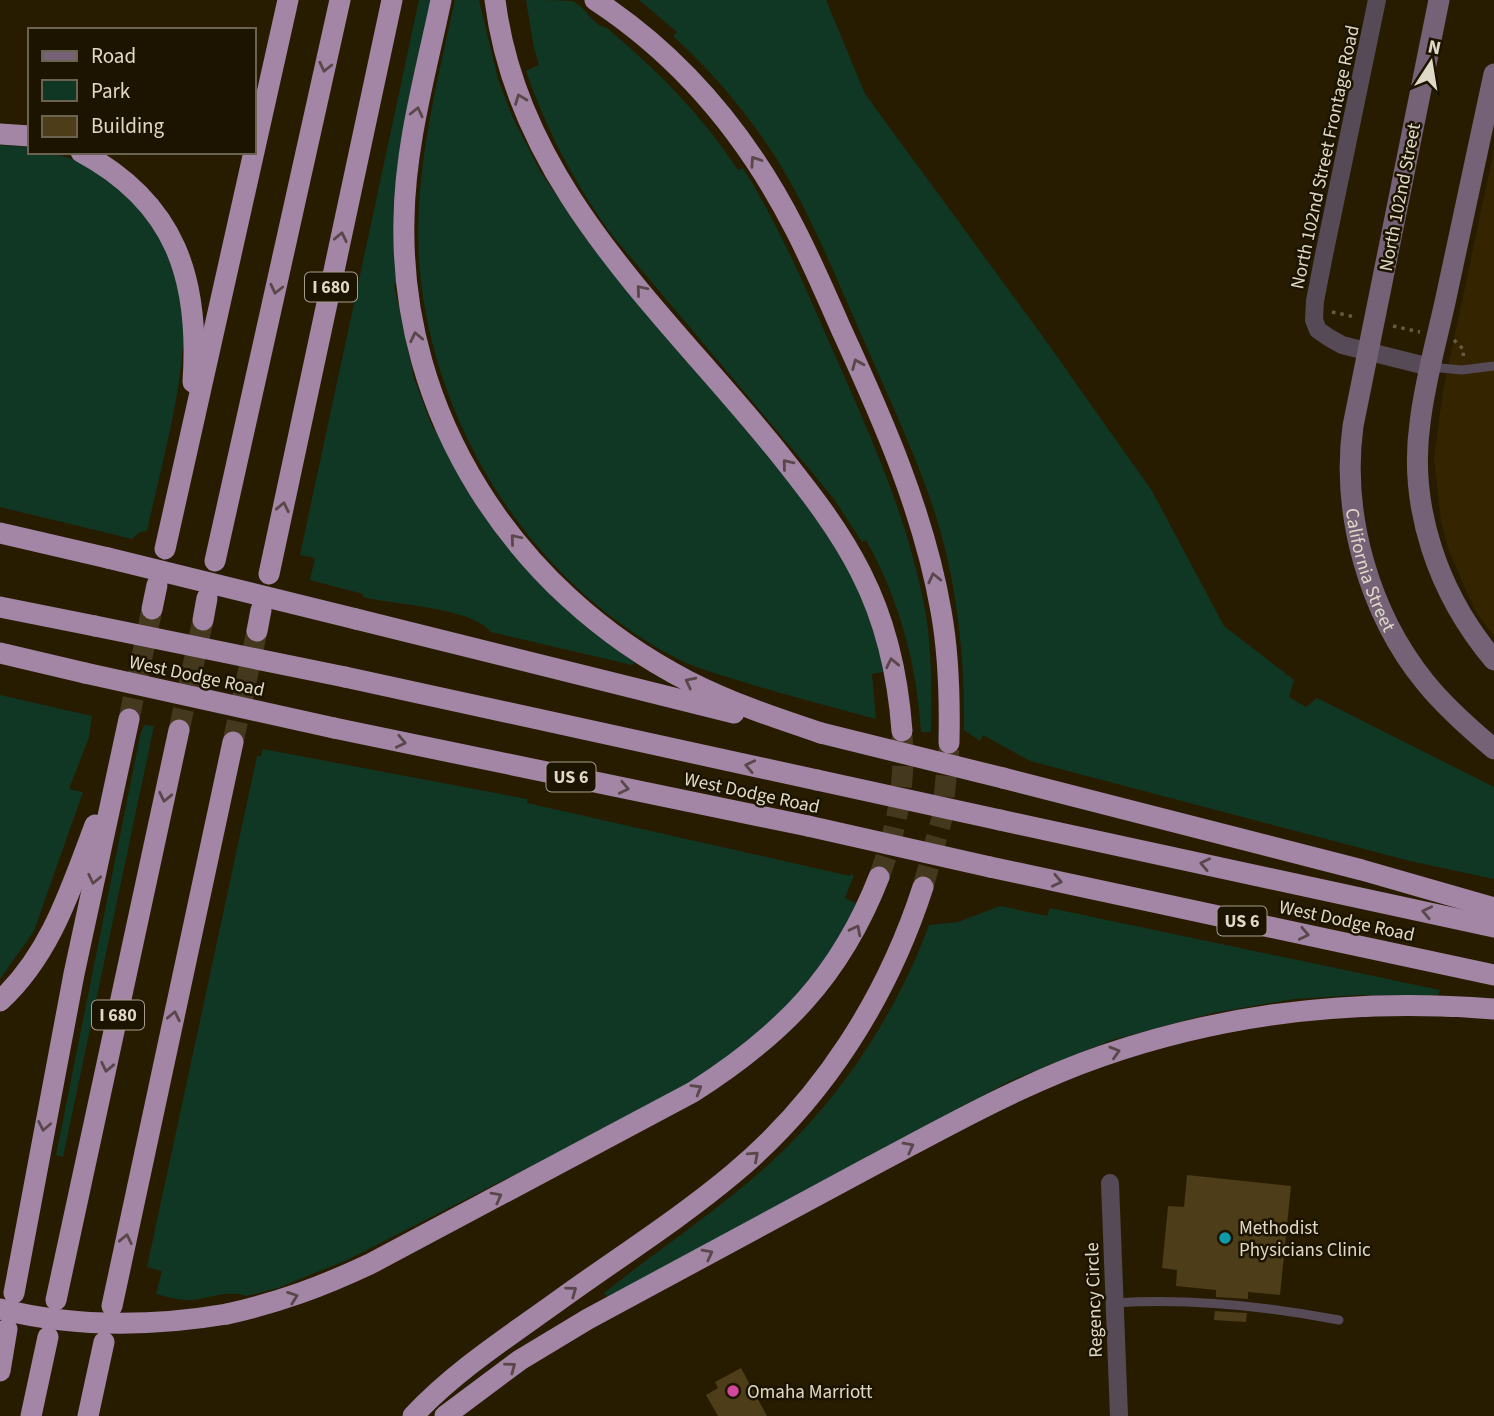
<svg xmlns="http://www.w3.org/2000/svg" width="1494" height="1416" font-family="'Source Sans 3',sans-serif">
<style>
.built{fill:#342500}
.green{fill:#103723}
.building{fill:#4d3d18}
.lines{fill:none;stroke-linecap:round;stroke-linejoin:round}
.highway-tunnel{stroke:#44381e;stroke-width:21;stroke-dasharray:21 10;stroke-linecap:butt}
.path{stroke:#665c43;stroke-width:3.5;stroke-dasharray:3.5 5;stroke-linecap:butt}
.lane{stroke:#564a56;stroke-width:9}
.street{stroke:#564a56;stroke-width:18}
.secondary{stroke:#756276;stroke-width:21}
.highway{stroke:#a385a5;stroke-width:21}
.highway-bridge{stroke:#a385a5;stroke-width:21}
.oneway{stroke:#59474a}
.culture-dot{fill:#0f9aa8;stroke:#1d1400;stroke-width:2.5}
.hotel-dot{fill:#d1479c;stroke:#1d1400;stroke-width:2.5}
.labels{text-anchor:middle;stroke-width:5;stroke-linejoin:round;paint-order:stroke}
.shield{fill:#1d1400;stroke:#a69e8b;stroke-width:2}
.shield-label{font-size:18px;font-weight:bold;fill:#e0d9c7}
.street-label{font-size:19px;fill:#e0d9c7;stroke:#1d1400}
.poi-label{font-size:19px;fill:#e0d9c7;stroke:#1d1400;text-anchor:start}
</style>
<rect width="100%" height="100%" fill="#281c00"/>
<polygon class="built" points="1494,150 1494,636 1476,612 1449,551 1441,521 1434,459 1443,391"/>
<g class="green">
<path d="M419,0h15l-36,281 -4,4 20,93 18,48 20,30 146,177 37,30 -3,2 -141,-33c-20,-25 -98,-27 -128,-35v-3l-53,-14 5,-22 -15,-3z"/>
<path d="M455,0h24l19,79 14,37 28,55 50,73 176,207 81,106 42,114 -17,3 4,45c-48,-13 -95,-25 -142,-40 -17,-5 -34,-10 -50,-17 -144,-71 -244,-222 -263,-380 -11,-95 14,-190 34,-282z"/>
<path d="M526,0c13,0 34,0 46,1 15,6 19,24 35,27 51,43 94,86 131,142l5,-2c35,56 61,116 87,176 38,86 78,173 95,266 7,40 7,81 6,122h-10c-4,-68 -22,-133 -55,-192l-4,2 -28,-43 -23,-28 -199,-236c-37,-51 -65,-104 -86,-164l13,-6 -5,-17z"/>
<path d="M639,0h187l39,94 176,240 111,157 72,135 70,54 -5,17 17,10 11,-9 177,89v92l-84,-18 -380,-100 -47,-26 -3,6 -16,-11c1,-74 -7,-149 -30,-220 -20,-60 -48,-118 -73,-176 -22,-50 -43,-101 -69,-149 -31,-56 -72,-106 -119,-149l4,-4z"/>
<path d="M0,145l30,2v5c40,0 70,17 98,45 23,23 42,50 50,81 19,68 -16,183 -31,253l-7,1 -8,7 -132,-32z"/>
<polygon points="0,695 92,716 89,737 69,789 83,792 34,931 0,979"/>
<polygon points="144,725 154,726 63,1157 56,1155 140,736"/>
<path d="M263,749l264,50v4l323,73 1,-2 3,1 -9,23 15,7 -48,80 -86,78 -81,45 -296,151 -71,29 -32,8c-17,-8 -42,5 -62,4 -9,-1 -19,-4 -28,-6l6,-23 -15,-4 110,-511h4z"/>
<path d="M1000,906l47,10 3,-8 390,82 -2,5h-80l-64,4 -81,14 -101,27 -104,42 -312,171 -88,44 -4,-4c51,-41 106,-77 155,-120 75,-65 136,-155 170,-248l29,-3z"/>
</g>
<g class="building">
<polygon points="1187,1175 1291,1186 1280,1295 1248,1292 1248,1299 1216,1297 1216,1290 1176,1286 1177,1270 1162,1268 1168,1206 1184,1207"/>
<polygon points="1215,1311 1247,1313 1246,1322 1214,1320"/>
<polygon points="741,1368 767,1416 718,1416 706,1395 718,1388 715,1382"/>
</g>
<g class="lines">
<g class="highway-tunnel">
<polyline points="129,719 152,609"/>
<polyline points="179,730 203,620"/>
<polyline points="233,742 257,631"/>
<path d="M879,877c17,-46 27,-92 23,-141"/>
<polyline points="923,887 942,818 949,749"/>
</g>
<g class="path">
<polyline points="1332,312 1355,317"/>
<polyline points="1393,326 1420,332"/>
<polyline points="1454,340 1464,350 1463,356"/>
</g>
<g class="lane">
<polyline points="1430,367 1462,370 1494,366"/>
<path d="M1115,1303c75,-5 150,3 224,17"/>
</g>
<g class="street">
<polyline points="1377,0 1324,255 1315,301 1314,320 1318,330 1328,337 1342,345 1430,367"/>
<polyline points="1110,1183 1119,1416"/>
</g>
<g class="secondary">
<path id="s1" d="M1439,0l-86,426c-12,88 16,187 72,256 20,25 44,46 69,67"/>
<path d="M1494,74c-16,73 -31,146 -47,219 -9,43 -22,86 -27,130 -12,85 19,172 74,237"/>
</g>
<g class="highway">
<path d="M441,0c-15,72 -36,145 -37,219 -5,196 111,373 284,462 43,22 88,37 133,52"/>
<path d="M495,0c23,187 170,312 282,451 31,39 62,78 84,122 25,49 37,103 41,158"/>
<path d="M595,0c87,57 153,137 200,229 17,33 32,68 47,102 41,89 82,182 99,280 8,44 9,87 8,132"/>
<polyline points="0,134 30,136"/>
<path d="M81,152c95,51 119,127 112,230"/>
<polyline points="0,533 108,558"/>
<polyline points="165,549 288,0"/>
<polyline points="215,561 340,0"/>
<polyline points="269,574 392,0"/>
<polyline points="0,607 95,626"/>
<polyline points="152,609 157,585"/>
<polyline points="356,619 734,713"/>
<polyline points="203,620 207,598"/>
<polyline points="257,631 261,610"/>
<polyline points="0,653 85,673"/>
<polyline points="345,677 817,780"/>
<polyline points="334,728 808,826"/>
<polyline points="1003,778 1362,870 1494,908"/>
<polyline points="1000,820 1494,927"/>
<polyline points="990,867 1494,975"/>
<path d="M0,1001c51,-47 71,-113 95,-176"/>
<polyline points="14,1293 74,974 129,719"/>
<polyline points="56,1300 179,730"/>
<polyline points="112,1306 233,742"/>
<path d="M227,1314c53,-12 94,-27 143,-50l323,-172c89,-57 147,-115 186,-215"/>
<polyline points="0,1371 7,1329"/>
<polyline points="31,1416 48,1337"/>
<polyline points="88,1416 104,1342"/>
<path d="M413,1416c42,-45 95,-79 145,-115 58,-42 120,-81 175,-127 90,-75 154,-176 190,-287"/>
<path d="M445,1416l75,-56 68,-41c94,-50 187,-101 280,-151 76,-40 153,-84 234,-112 127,-44 259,-58 392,-47"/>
</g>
<g class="highway-bridge">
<polyline points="108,558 356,619"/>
<polyline points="95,626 345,677"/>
<polyline points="85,673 334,728"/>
<polyline points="821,733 1003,778"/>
<polyline points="817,780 1000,820"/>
<polyline points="808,826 990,867"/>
<path d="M0,1309c76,19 150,18 227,5"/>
</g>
</g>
<defs><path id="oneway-chevron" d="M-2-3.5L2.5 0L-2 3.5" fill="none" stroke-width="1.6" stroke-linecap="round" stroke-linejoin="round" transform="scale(1.75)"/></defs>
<g class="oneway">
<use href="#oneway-chevron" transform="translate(325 67) rotate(103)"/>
<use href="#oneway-chevron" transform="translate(520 99) rotate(-111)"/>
<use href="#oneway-chevron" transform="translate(417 112) rotate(-77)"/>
<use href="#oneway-chevron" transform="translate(755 161) rotate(-124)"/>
<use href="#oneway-chevron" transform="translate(341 237) rotate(-78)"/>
<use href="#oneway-chevron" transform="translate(276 289) rotate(103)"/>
<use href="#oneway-chevron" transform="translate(641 290) rotate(-130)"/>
<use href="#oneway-chevron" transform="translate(416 337) rotate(-102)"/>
<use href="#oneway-chevron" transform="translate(857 364) rotate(-113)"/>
<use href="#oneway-chevron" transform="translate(787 464) rotate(-129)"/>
<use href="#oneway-chevron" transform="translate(283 507) rotate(-78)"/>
<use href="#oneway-chevron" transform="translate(515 539) rotate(-130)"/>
<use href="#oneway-chevron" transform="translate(934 578) rotate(-103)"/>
<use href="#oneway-chevron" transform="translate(892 663) rotate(-102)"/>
<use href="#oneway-chevron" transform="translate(690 682) rotate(-153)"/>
<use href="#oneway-chevron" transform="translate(401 742) rotate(12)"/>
<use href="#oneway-chevron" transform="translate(750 766) rotate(-168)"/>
<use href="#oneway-chevron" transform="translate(624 788) rotate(12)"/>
<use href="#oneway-chevron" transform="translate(165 797) rotate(102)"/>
<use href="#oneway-chevron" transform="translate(1205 864) rotate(-168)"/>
<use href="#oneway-chevron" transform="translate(94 879) rotate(102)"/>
<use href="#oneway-chevron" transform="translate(1057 881) rotate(12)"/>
<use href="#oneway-chevron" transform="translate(1427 912) rotate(-168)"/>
<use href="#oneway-chevron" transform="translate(856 930) rotate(-63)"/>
<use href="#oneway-chevron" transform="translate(1304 934) rotate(12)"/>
<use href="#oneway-chevron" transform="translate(174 1016) rotate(-78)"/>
<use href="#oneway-chevron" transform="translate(1115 1052) rotate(-17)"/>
<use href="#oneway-chevron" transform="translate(107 1067) rotate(102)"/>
<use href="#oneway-chevron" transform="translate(697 1089) rotate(-31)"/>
<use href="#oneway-chevron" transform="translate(44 1126) rotate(101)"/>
<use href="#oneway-chevron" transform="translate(909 1147) rotate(-28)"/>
<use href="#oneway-chevron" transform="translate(754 1156) rotate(-42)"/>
<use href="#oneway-chevron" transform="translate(497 1197) rotate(-28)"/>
<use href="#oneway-chevron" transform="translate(126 1239) rotate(-78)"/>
<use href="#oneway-chevron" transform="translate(708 1254) rotate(-28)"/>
<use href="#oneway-chevron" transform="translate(572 1291) rotate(-36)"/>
<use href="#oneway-chevron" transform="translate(293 1297) rotate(-20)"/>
<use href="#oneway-chevron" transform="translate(511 1367) rotate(-37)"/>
</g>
<circle class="culture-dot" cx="1225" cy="1238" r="7"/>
<circle class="hotel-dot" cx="733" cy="1391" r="7"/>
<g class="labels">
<g class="shield">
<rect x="305" y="272.5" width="52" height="29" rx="5"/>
<rect x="546.5" y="762.5" width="49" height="29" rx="5"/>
<rect x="1217.5" y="906.5" width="49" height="29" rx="5"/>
<rect x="92" y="1000.5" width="52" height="29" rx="5"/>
</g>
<g class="shield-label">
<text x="331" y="293">I 680</text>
<text x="571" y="783">US 6</text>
<text x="1242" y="927">US 6</text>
<text x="118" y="1021">I 680</text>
</g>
<g class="street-label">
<text transform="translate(1324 157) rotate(-78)" y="7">North 102nd Street Frontage Road</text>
<text transform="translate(1399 197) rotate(-79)" y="7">North 102nd Street</text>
<text dy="7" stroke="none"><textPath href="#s1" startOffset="581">California Street</textPath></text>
<text transform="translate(197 675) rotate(12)" y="7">West Dodge Road</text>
<text transform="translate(752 792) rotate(12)" y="7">West Dodge Road</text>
<text transform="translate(1347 920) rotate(12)" y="7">West Dodge Road</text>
<text transform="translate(1093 1300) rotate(-92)" y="7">Regency Circle</text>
</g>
<g class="poi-label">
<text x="1239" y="1234">Methodist<tspan x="1239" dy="22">Physicians Clinic</tspan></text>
<text x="747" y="1398">Omaha Marriott</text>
</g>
</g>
<rect x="28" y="28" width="228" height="126" fill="#1d1400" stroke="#6b6350" stroke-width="2"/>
<rect x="42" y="51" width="35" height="10" fill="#756276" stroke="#6b6350" stroke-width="2"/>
<text x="91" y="63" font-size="21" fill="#e0d9c7">Road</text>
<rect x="42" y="80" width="35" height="21" fill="#103723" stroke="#6b6350" stroke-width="2"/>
<text x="91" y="98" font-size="21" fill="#e0d9c7">Park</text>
<rect x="42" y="116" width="35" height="21" fill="#4d3d18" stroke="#6b6350" stroke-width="2"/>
<text x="91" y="133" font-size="21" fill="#e0d9c7">Building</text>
<g transform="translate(1431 63) rotate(12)" stroke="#1d1400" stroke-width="5" paint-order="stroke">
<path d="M0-5L12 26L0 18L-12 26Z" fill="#e0d9c7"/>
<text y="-10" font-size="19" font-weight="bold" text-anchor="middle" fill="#e0d9c7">N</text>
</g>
</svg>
